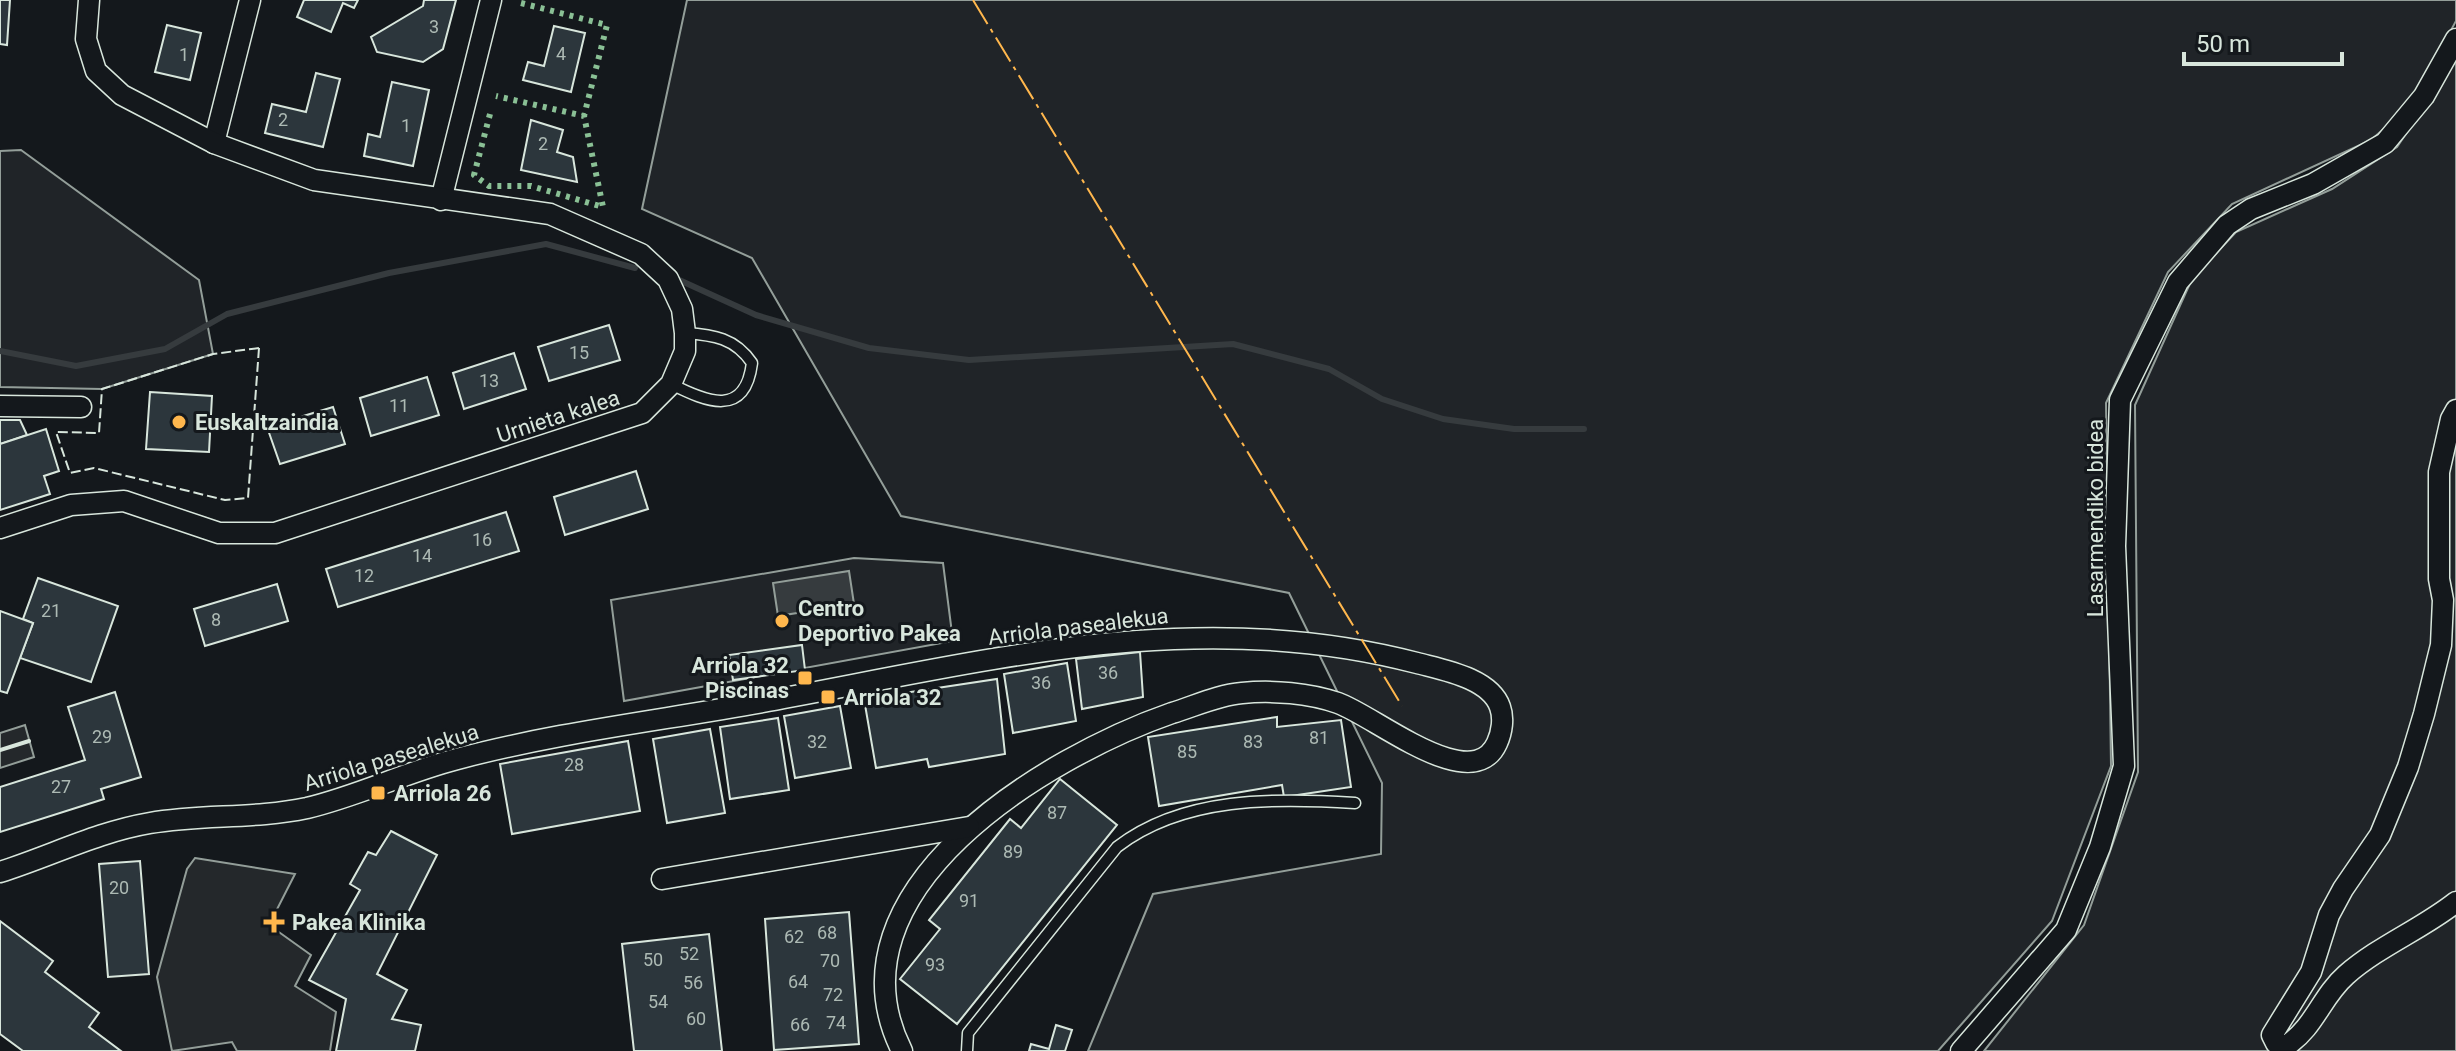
<svg xmlns="http://www.w3.org/2000/svg" width="2456" height="1051" font-family="Roboto,sans-serif">
<style>
.green{fill:#202428;stroke:#939e99;stroke-width:2}
.parking{fill:#24282b;stroke:#939e99;stroke-width:2}
.water{fill:#363b3e;stroke:#939e99;stroke-width:2}
.lines{fill:none;stroke-linecap:round;stroke-linejoin:round}
.stream{stroke:#363b3e;stroke-width:6}
.building{fill:#2c363c;stroke:#d8e6dc;stroke-width:2}
.lane-casing{stroke:#d8e6dc;stroke-width:13}
.street-casing{stroke:#d8e6dc;stroke-width:23}
.lane{stroke:#14181c;stroke-width:10}
.street{stroke:#14181c;stroke-width:20}
.hedge{stroke:#8ac095;stroke-width:6;stroke-dasharray:4 6;stroke-linecap:butt}
.fence{stroke:#d8e6dc;stroke-width:2;stroke-dasharray:10 4;stroke-linecap:butt}
.wall{stroke:#d8e6dc;stroke-width:4}
.power{stroke:#ffb74d;stroke-width:2;stroke-dasharray:28 6 4 6;stroke-linecap:butt}
.poi-dot{fill:#ffb74d;stroke:#14181c;stroke-width:3}
.labels{text-anchor:middle;stroke-width:6;stroke-linejoin:round;paint-order:stroke}
.number-label{font-size:18px;fill:#adbab4}
.street-label{font-size:22px;fill:#d8e6dc;stroke:#14181c}
.poi-label{font-size:22px;font-weight:bold;fill:#d8e6dc;stroke:#14181c;text-anchor:start}
</style>
<rect width="100%" height="100%" fill="#14181c"/>
<g class="green">
<polygon points="687,0 2456,0 2456,21 2421,86 2395,119 2371,140 2232,204 2168,272 2106,403 2111,766 2052,921 1938,1051 1088,1051 1153,894 1381,854 1382,783 1289,593 901,516 752,258 642,209"/>
<polygon points="2456,60 2456,1051 1984,1051 2084,925 2138,772 2135,405 2192,279 2236,232 2332,189 2397,147"/>
<polygon points="21,150 199,280 213,354 102,389 0,387 0,151"/>
<polygon points="854,558 943,563 953,641 624,701 611,600"/>
</g>
<g class="parking">
<polygon points="25,725 34,757 0,768 0,733"/>
<polygon points="195,858 295,874 269,925 311,955 295,986 336,1012 330,1051 237,1051 232,1042 172,1051 157,977 187,869"/>
</g>
<polygon class="water" points="849,571 854,604 778,616 773,583"/>
<g class="lines">
<g class="stream">
<polyline points="677,279 756,315 869,348 969,360 1233,344 1329,369 1382,399 1443,419 1514,429 1584,429"/>
<polyline points="0,351 76,366 165,349 227,314 389,273 546,244 635,268"/>
</g>
</g>
<g class="building">
<polygon points="0,0 10,0 7,45 0,44"/>
<polygon points="304,0 358,0 354,8 343,3 331,32 297,17"/>
<polygon points="424,0 456,0 443,49 423,62 377,52 371,37 423,6"/>
<polygon points="167,25 201,33 190,80 155,72"/>
<polygon points="554,26 585,33 571,92 523,80 528,62 544,66"/>
<polygon points="316,73 340,79 323,147 265,133 272,104 306,112"/>
<polygon points="392,82 429,90 413,166 364,156 368,134 380,137"/>
<polygon points="531,120 563,130 557,152 573,157 577,182 521,170"/>
<polygon points="609,325 620,360 549,381 538,347"/>
<polygon points="514,353 526,389 464,409 453,373"/>
<polygon points="427,377 439,415 371,436 360,398"/>
<polygon points="150,392 212,396 209,452 146,449"/>
<polygon points="333,407 345,444 280,464 267,427"/>
<polygon points="0,420 20,420 27,435 0,444"/>
<polygon points="46,429 59,471 44,476 50,494 0,510 0,444"/>
<polygon points="636,471 648,509 565,535 554,497"/>
<polygon points="506,512 519,551 338,607 326,569"/>
<polygon points="38,578 118,606 91,682 20,658 33,623 23,619"/>
<polygon points="277,584 288,621 205,646 194,609"/>
<polygon points="0,611 33,623 7,693 0,691"/>
<polygon points="802,645 805,670 733,680 729,655"/>
<polygon points="1140,652 1143,697 1082,709 1076,659"/>
<polygon points="1067,663 1076,721 1013,733 1004,674"/>
<polygon points="997,679 1005,754 929,767 927,759 876,768 864,699"/>
<polygon points="115,692 141,777 101,789 104,799 0,832 0,787 85,760 68,707"/>
<polygon points="840,706 851,768 795,778 784,716"/>
<polygon points="1277,717 1277,727 1341,720 1351,787 1284,797 1282,785 1159,806 1148,737"/>
<polygon points="778,718 789,790 730,799 720,727"/>
<polygon points="710,729 725,813 667,823 653,739"/>
<polygon points="628,741 640,811 512,834 500,764"/>
<polygon points="1060,779 1117,825 957,1024 900,979 940,929 929,920 1010,819 1021,828"/>
<polygon points="391,831 437,855 377,974 407,990 392,1019 421,1025 415,1051 336,1051 346,999 309,980 360,890 350,884 368,852 376,855"/>
<polygon points="140,861 149,974 108,977 99,864"/>
<polygon points="849,912 859,1044 774,1050 765,919"/>
<polygon points="0,921 53,961 45,972 99,1013 89,1027 121,1051 23,1051 0,1034"/>
<polygon points="709,934 722,1051 634,1051 622,944"/>
<polygon points="1056,1025 1072,1030 1065,1051 1029,1051 1031,1044 1049,1049"/>
</g>
<g class="lines">
<defs>
<g id="lane">
<path d="M671,384c36,18 74,34 81,-21 -17,-25 -38,-28 -67,-30"/>
<path d="M967,1051l1,-18 149,-186c66,-51 158,-49 238,-44"/>
</g>
<g id="street">
<polyline points="214,143 250,0"/>
<polyline points="441,200 491,0"/>
<polyline points="0,406 81,407"/>
<path d="M2456,410l-5,9 -12,53v107l4,21 -2,45 -17,69 -16,53 -28,68 -37,54 -14,26 -18,57 -39,63 4,8 10,3c29,-19 35,-49 60,-71 33,-29 76,-46 110,-73"/>
<polyline points="0,528 71,505 124,501 219,533 275,533 642,413 671,384 685,351 685,333 682,309 668,279 641,254 550,214 314,180 214,143 122,95 96,71 86,39 89,0"/>
<path d="M0,872c51,-16 97,-40 150,-49 52,-9 105,-4 157,-15 51,-12 99,-36 150,-49 101,-27 208,-39 311,-58 218,-40 428,-96 649,-38 26,7 73,15 83,44 4,11 2,25 -3,36 -25,55 -122,-27 -159,-40 -29,-10 -65,-13 -96,-10 -24,2 -47,13 -70,20 -124,43 -351,177 -270,338"/>
<polyline points="662,879 969,827"/>
<polyline points="1961,1051 2066,930 2100,847 2124,766 2115,546 2120,400 2178,282 2227,225 2251,209 2313,184 2385,143 2424,96 2456,39"/>
</g>
</defs>
<use href="#lane" class="lane-casing"/>
<use href="#street" class="street-casing"/>
<use href="#lane" class="lane"/>
<use href="#street" class="street"/>
<g class="hedge">
<polyline points="521,3 607,25 584,116"/>
<polyline points="490,114 474,175 489,186 531,186 603,207 584,116 496,96"/>
</g>
<polygon class="fence" points="259,348 248,498 225,500 94,468 70,473 56,432 99,433 102,389 213,354"/>
<polyline class="wall" points="0,750 29,741"/>
<polyline class="power" points="973,0 1402,706"/>
</g>
<g class="poi-dot">
<circle cx="179" cy="422" r="8"/>
<circle cx="782" cy="621" r="8"/>
<rect x="797" y="670" width="16" height="16" rx="4"/>
<rect x="820" y="689" width="16" height="16" rx="4"/>
<rect x="370" y="785" width="16" height="16" rx="4"/>
<path d="M270 910h8v8h8v8h-8v8h-8v-8h-8v-8h8z"/>
</g>
<g class="labels">
<g class="number-label">
<text x="434" y="33">3</text>
<text x="561" y="60">4</text>
<text x="184" y="61">1</text>
<text x="283" y="126">2</text>
<text x="406" y="132">1</text>
<text x="543" y="150">2</text>
<text x="579" y="359">15</text>
<text x="489" y="387">13</text>
<text x="399" y="412">11</text>
<text x="482" y="546">16</text>
<text x="422" y="562">14</text>
<text x="364" y="582">12</text>
<text x="51" y="617">21</text>
<text x="216" y="626">8</text>
<text x="1108" y="679">36</text>
<text x="1041" y="689">36</text>
<text x="102" y="743">29</text>
<text x="1319" y="744">81</text>
<text x="817" y="748">32</text>
<text x="1253" y="748">83</text>
<text x="1187" y="758">85</text>
<text x="574" y="771">28</text>
<text x="61" y="793">27</text>
<text x="1057" y="819">87</text>
<text x="1013" y="858">89</text>
<text x="119" y="894">20</text>
<text x="969" y="907">91</text>
<text x="827" y="939">68</text>
<text x="794" y="943">62</text>
<text x="689" y="960">52</text>
<text x="653" y="966">50</text>
<text x="830" y="967">70</text>
<text x="935" y="971">93</text>
<text x="798" y="988">64</text>
<text x="693" y="989">56</text>
<text x="833" y="1001">72</text>
<text x="658" y="1008">54</text>
<text x="696" y="1025">60</text>
<text x="836" y="1029">74</text>
<text x="800" y="1031">66</text>
</g>
<g class="street-label">
<text transform="translate(558 416) rotate(-18)" y="8">Urnieta kalea</text>
<text transform="translate(2095 518) rotate(-90)" y="8">Lasarmendiko bidea</text>
<text transform="translate(1078 626) rotate(-7)" y="8">Arriola pasealekua</text>
<text transform="translate(391 757) rotate(-17)" y="8">Arriola pasealekua</text>
</g>
<g class="poi-label">
<text x="195" y="430">Euskaltzaindia</text>
<text x="798" y="616">Centro<tspan x="798" dy="25">Deportivo Pakea</tspan></text>
<text x="789" y="673" text-anchor="end">Arriola 32<tspan x="789" dy="25">Piscinas</tspan></text>
<text x="844" y="705">Arriola 32</text>
<text x="394" y="801">Arriola 26</text>
<text x="292" y="930">Pakea Klinika</text>
</g>
</g>
<path d="M2184 52v12h158v-12" fill="none" stroke="#d8e6dc" stroke-width="4"/>
<text x="2196" y="52" font-size="24" fill="#d8e6dc" stroke="#14181c" stroke-width="6" paint-order="stroke">50 m</text>
</svg>
